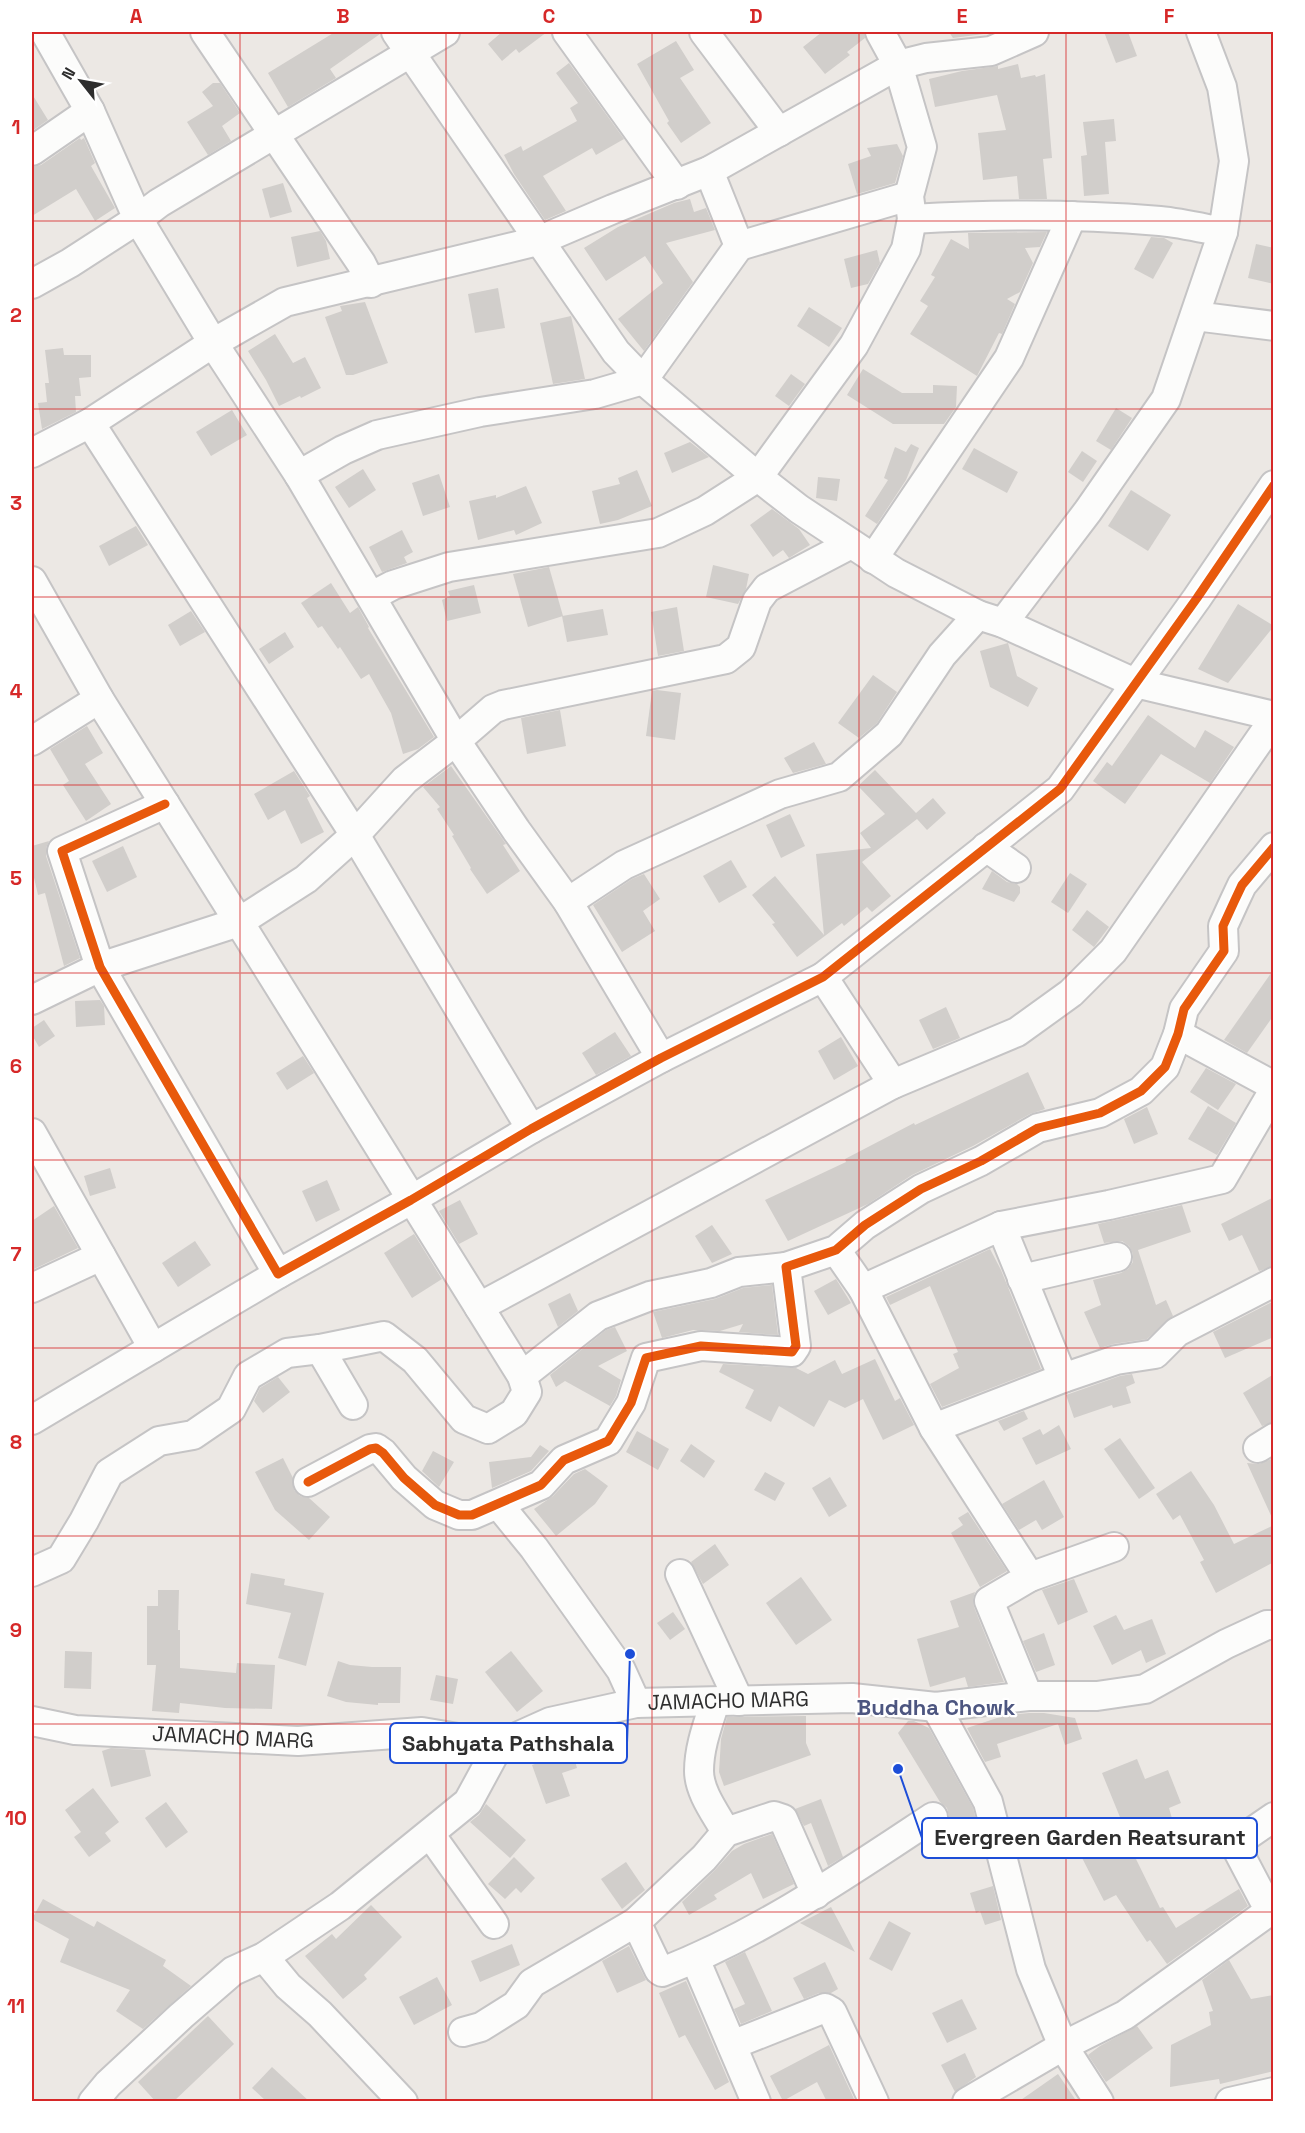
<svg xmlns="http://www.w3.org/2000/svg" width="1305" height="2133" font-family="'Space Grotesk',sans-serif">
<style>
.building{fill:#d1cecb}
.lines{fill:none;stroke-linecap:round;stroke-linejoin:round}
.minor-casing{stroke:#c5c4c5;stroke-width:32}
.minor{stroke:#fcfcfb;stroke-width:28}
.cycleway-casing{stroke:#fff;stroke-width:13}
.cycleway{stroke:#e8590c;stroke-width:9}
.grid{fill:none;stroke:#d62828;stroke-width:1.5;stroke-opacity:0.55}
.labels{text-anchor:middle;stroke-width:4.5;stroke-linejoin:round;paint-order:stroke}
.street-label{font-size:21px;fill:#2e2e2e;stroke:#fff}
.neighbourhood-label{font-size:22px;font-weight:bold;fill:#4d5680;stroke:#fff}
.leader{fill:none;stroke:#1d4ed8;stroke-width:2}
.callout-dot{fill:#1d4ed8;stroke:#fff;stroke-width:2}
.callout{fill:#fff;stroke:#1d4ed8;stroke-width:2}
.callout-label{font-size:22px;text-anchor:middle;font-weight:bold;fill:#2e2e2e}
.neatline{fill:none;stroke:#d62828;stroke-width:2}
.grid-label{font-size:20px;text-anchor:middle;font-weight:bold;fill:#d62828}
</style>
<rect width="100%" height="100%" fill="#ece8e4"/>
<g class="building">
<polygon points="335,32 380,32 380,34 330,69 336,78 288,107 268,73"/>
<polygon points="502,32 547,32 519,53 516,49 502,61 488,44"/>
<polygon points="822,32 864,32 865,38 847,52 850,55 825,74 803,47"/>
<polygon points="949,32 990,32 991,33 953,38"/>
<polygon points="1104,32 1128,32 1137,56 1116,63"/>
<polygon points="676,41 694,70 680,78 711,123 681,143 667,123 669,121 637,64"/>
<polygon points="569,63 624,139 596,155 592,148 543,176 566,211 545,220 514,174 504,155 521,146 523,151 577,121 570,108 578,103 556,73"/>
<polygon points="1018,64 1021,78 1035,75 1036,77 1045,74 1052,158 1043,159 1047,199 1019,199 1017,176 983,180 978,133 1006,130 997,95 935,107 929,79 962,71 998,66 998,69"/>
<polygon points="213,83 220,83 240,113 222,126 231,141 208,155 187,122 213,106 202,92"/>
<polygon points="32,94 48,120 32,131"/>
<polygon points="1114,119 1116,141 1105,142 1109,194 1084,196 1081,156 1087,155 1083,122"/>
<polygon points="80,138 81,140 84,138 95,163 91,166 115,208 95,221 76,189 32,216 32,167 41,165"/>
<polygon points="897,144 903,156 895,183 857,194 848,164 871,156 867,148"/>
<polygon points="283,183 292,212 270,218 262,189"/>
<polygon points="690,199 694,212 706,208 715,230 666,243 693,282 644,351 618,319 663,283 645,256 606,281 584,248 618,227 674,203"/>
<polygon points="320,231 326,241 330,259 297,267 291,237"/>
<polygon points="1047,232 1040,247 1025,248 1033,263 1020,292 1007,299 1015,304 1002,334 999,333 977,376 910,334 928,306 920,301 935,277 931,275 951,239 969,249 968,233"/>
<polygon points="1151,237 1164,238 1173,243 1153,279 1134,269"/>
<polygon points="1256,244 1274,248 1274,284 1248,278"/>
<polygon points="877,250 880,263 868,284 851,288 844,259"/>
<polygon points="498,288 505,328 475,333 468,294"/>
<polygon points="365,302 388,363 353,375 346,375 325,317 342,311 340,306"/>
<polygon points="809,307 842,328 829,347 797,326"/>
<polygon points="571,316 585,379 553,384 540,323"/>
<polygon points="275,334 293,363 305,357 321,388 301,398 300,396 279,406 266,380 248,351"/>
<polygon points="63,348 64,355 91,355 91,377 79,378 81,396 75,396 76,412 42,429 38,403 47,402 45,383 49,383 45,350"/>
<polygon points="863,369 902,393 933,393 933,385 957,386 956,407 944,424 893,424 847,395"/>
<polygon points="791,374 805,384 789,406 775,396"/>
<polygon points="1116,408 1132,418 1111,450 1096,441"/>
<polygon points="232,410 247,435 211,456 196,432"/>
<polygon points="690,442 709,457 672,473 664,453"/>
<polygon points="911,444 919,448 906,480 877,524 865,516 888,480 884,478 895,447 906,452"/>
<polygon points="974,448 1018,472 1007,493 962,469"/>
<polygon points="1082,451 1097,461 1083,482 1068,472"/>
<polygon points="363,469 376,490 349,508 335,487"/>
<polygon points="637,470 652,506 618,520 600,524 592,491 620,484 618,478"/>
<polygon points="439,474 450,507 423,516 412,483"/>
<polygon points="818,477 840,479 837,501 816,498"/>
<polygon points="526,486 542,523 516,535 514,530 478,540 469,501 496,495 496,498"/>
<polygon points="1131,490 1171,515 1148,551 1108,526"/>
<polygon points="772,509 799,529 810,545 789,558 783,550 773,557 750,525"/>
<polygon points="136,526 148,545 109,566 99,546"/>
<polygon points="402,530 413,552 404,557 407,563 382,572 369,547"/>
<polygon points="713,565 749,574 746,589 738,604 706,597"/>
<polygon points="549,567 563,616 528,627 513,574"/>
<polygon points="331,583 350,613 358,607 369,627 368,628 434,737 418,749 403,754 391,713 369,674 361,679 340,647 338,649 322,626 318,628 301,603"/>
<polygon points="474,585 481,613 447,621 442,600 450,596 448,591"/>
<polygon points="1238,604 1274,626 1228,683 1198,669"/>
<polygon points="677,607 684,651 658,656 651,612"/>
<polygon points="603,609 608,635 567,642 562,616"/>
<polygon points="191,611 205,632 180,646 168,625"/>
<polygon points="285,632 294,647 269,664 259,649"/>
<polygon points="1008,643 1017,676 1038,688 1028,707 990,687 980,651"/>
<polygon points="873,675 897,692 877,723 859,738 838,723"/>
<polygon points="657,690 681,693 675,740 646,736 652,691"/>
<polygon points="560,710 566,746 527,754 521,718"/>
<polygon points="1148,715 1195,748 1205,730 1234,747 1210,783 1161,754 1125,804 1093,781 1107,762 1112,766"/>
<polygon points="87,726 103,753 85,764 111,804 86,821 63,785 69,781 50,749"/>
<polygon points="814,742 826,764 793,773 784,758"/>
<polygon points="451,766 506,844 503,845 520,871 487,894 470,869 471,868 452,836 454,835 437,809 440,807 423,787"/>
<polygon points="875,770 916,813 933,798 946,813 927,830 917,819 862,862 891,896 872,912 867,907 844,926 842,923 797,957 772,924 775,923 752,895 775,876 824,935 816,854 871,848 860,833 885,814 858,786"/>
<polygon points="294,771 310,796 307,798 324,832 301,844 285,810 268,820 254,794"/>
<polygon points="790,814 805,846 781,858 766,825"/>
<polygon points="49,841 46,848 46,856 80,958 64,966 45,893 38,895 32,869 32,846"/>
<polygon points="123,846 137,877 107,892 92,861"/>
<polygon points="731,860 747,887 719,903 703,876"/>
<polygon points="992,871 1007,882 1017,884 1020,887 1020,893 1014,902 982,889"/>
<polygon points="1070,873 1087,884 1068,913 1051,902"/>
<polygon points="644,874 660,899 643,911 655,931 622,952 593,905 632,879"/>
<polygon points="1087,910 1109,927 1094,947 1072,930"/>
<polygon points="1274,969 1274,1015 1247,1053 1224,1040"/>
<polygon points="100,1000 104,1006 105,1025 76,1027 75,1001"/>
<polygon points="946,1007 960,1038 933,1049 919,1020"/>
<polygon points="44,1020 55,1036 39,1047 32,1035 32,1028"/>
<polygon points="615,1032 631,1056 596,1075 582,1053"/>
<polygon points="841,1037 858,1066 834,1080 818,1051"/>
<polygon points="303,1056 314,1073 287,1090 276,1073"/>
<polygon points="1206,1068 1236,1084 1218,1110 1190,1092"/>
<polygon points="1028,1072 1045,1109 1030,1114 973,1146 912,1175 868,1204 788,1241 765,1200 846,1162 845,1159 914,1123 915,1125"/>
<polygon points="1208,1106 1236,1123 1217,1155 1188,1139"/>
<polygon points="1147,1107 1158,1134 1134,1144 1124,1119"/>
<polygon points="110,1168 116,1188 90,1196 84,1176"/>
<polygon points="327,1180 340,1210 316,1222 302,1191"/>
<polygon points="1274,1197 1274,1266 1259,1271 1242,1235 1229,1241 1221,1224"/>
<polygon points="460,1200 478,1234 459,1244 439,1211"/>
<polygon points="1182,1205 1191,1232 1138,1250 1156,1305 1166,1300 1173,1316 1147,1339 1113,1344 1100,1348 1084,1312 1101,1305 1093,1280 1121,1273 1128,1269 1133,1262 1133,1254 1129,1246 1122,1241 1104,1243 1098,1224"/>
<polygon points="54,1206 78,1248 32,1270 32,1221"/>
<polygon points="712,1225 732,1254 712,1263 695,1236"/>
<polygon points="414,1234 442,1279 412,1298 384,1253"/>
<polygon points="195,1241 211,1265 178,1287 162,1263"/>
<polygon points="990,1249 1001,1270 1041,1369 942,1407 930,1384 959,1368 953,1354 958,1352 930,1286 890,1305 886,1297"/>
<polygon points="836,1279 851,1303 828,1315 814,1291"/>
<polygon points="772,1285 778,1335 739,1332 743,1324 720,1331 693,1330 662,1338 653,1312 715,1299 743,1288"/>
<polygon points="570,1293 578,1311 558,1327 548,1304"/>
<polygon points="1274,1301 1274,1337 1225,1358 1213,1332"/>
<polygon points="615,1327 627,1351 598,1366 621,1380 616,1396 610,1406 565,1381 556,1387 550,1375 606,1330"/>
<polygon points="875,1359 895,1401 900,1398 914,1425 883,1440 863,1399 845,1408 829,1400 814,1427 779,1406 771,1422 745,1408 754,1390 719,1372 723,1364 796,1368 808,1374 835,1360 842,1374"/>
<polygon points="1132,1374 1135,1383 1126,1387 1131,1403 1113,1408 1112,1405 1074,1418 1066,1395 1120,1376"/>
<polygon points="1274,1374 1274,1422 1262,1426 1243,1393"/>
<polygon points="278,1377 290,1392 263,1413 254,1401 260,1388"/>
<polygon points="1024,1411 1028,1419 1004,1431 998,1421"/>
<polygon points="1059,1425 1071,1449 1036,1465 1022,1438 1040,1429 1043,1435"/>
<polygon points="637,1431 669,1449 658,1470 626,1452"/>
<polygon points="1120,1438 1155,1488 1139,1499 1104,1449"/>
<polygon points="691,1444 715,1461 704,1478 680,1461"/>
<polygon points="540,1445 549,1451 531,1471 492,1488 489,1462 531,1457"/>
<polygon points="433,1451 454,1462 439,1487 422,1471"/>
<polygon points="283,1458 293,1478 294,1490 300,1496 309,1498 330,1517 309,1540 275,1510 255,1472"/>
<polygon points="1274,1458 1274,1522 1247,1463 1259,1464"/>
<polygon points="585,1469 608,1486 595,1504 556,1536 534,1509 553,1496 574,1474"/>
<polygon points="1191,1471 1214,1505 1234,1544 1274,1525 1274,1562 1216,1593 1200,1562 1204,1560 1180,1515 1173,1520 1156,1494"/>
<polygon points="765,1472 785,1483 775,1501 754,1490"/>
<polygon points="830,1477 847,1506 829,1517 812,1488"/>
<polygon points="1044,1480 1064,1517 1042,1530 1036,1520 1019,1530 1002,1504"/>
<polygon points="968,1512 1007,1571 980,1587 951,1533 963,1525 958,1518"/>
<polygon points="715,1544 729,1565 703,1584 691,1562"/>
<polygon points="251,1573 285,1579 284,1585 324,1593 306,1666 278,1658 291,1613 246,1604"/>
<polygon points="801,1577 832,1620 796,1645 766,1603"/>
<polygon points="1074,1579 1088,1612 1058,1625 1042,1590"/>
<polygon points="158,1590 179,1590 178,1630 180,1630 180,1668 236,1673 237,1663 275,1665 272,1709 225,1708 180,1703 179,1713 152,1711 156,1665 147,1665 147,1606 158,1606"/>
<polygon points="975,1592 973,1600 974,1607 1004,1682 968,1687 965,1677 930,1687 917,1639 959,1627 950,1601"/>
<polygon points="673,1612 685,1629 670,1640 657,1623"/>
<polygon points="1116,1615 1124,1630 1152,1619 1166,1654 1146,1663 1141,1650 1112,1665 1093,1626"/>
<polygon points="1044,1633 1055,1665 1036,1672 1023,1641"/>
<polygon points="65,1651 92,1652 91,1689 64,1688"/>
<polygon points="511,1651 543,1691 517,1712 485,1672"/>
<polygon points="338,1661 350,1665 372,1667 401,1667 400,1703 378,1703 378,1705 346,1702 327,1696"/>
<polygon points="436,1675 458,1679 453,1704 430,1700"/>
<polygon points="1029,1713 1044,1713 1075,1718 1082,1739 1065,1745 1058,1724 997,1744 1001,1757 985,1762 967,1728 1006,1715"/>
<polygon points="806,1716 806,1743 811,1755 724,1786 719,1772 721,1739 727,1717"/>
<polygon points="908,1721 914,1721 929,1728 973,1808 981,1840 956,1848 948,1824 949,1817 947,1808 940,1802 898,1733"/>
<polygon points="111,1748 145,1750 151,1776 111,1787 102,1751"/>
<polygon points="572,1751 577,1768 562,1773 570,1796 546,1804 532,1765"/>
<polygon points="1137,1759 1145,1779 1168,1770 1181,1803 1169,1808 1179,1843 1135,1857 1160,1908 1163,1907 1176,1928 1239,1889 1248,1906 1167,1964 1150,1940 1147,1942 1116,1895 1104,1901 1076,1846 1124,1827 1102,1773"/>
<polygon points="93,1788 119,1822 105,1833 111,1841 89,1857 74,1837 81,1832 65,1810"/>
<polygon points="821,1799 843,1857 828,1866 811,1823 804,1826 795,1809"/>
<polygon points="166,1802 188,1832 166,1848 145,1818"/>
<polygon points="486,1804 526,1840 510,1858 470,1822 479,1815"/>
<polygon points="772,1834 794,1884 763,1899 751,1873 714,1895 717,1899 689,1915 682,1902 715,1870 732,1851 744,1844"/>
<polygon points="514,1857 535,1878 521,1893 516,1888 505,1899 488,1884"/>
<polygon points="626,1862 645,1890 622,1909 601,1879"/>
<polygon points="993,1886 1001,1920 985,1925 980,1911 976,1913 970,1893"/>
<polygon points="43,1899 94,1927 97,1921 166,1960 163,1966 191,1986 143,2029 116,2011 130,1990 60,1962 69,1939 32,1919"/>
<polygon points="371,1905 402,1937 364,1975 367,1979 343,1999 305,1956 332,1934 336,1939"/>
<polygon points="831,1907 855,1952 800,1923"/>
<polygon points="889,1921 911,1933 892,1971 869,1959"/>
<polygon points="512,1944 520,1965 480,1982 471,1961"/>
<polygon points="629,1946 646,1980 617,1993 602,1961"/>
<polygon points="745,1952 772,2011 741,2024 734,2009 745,2004 725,1962"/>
<polygon points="1229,1960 1251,1999 1274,1995 1274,2071 1220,2084 1219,2079 1170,2087 1171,2045 1211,2025 1209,2012 1213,2011 1202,1980"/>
<polygon points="825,1962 838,1989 831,1993 819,1993 804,1999 793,1978"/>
<polygon points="437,1977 452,2005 414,2025 399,1997"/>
<polygon points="686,1981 729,2082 715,2090 685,2035 679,2038 659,1993"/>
<polygon points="962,1999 977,2029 947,2043 932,2013"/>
<polygon points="208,2016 234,2044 173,2102 156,2102 138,2082"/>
<polygon points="1137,2026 1153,2048 1106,2082 1088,2055 1100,2046"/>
<polygon points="829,2045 854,2099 850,2102 827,2102 817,2082 783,2101 770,2076"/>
<polygon points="965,2053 976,2077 955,2092 941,2065"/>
<polygon points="272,2067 310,2102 267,2102 252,2088"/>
<polygon points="1058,2074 1077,2102 1018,2102"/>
</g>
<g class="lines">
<defs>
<g id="minor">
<polyline points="45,32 90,111 138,219 159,203 445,32"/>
<polyline points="205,32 361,263 371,283"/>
<polyline points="396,32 616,352 643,380 758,477 799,509 896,573 978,615 1003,623 1135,683 1274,716"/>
<polyline points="567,32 677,185"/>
<polyline points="704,32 779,132"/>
<polyline points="32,151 90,111"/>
<path d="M912,219c83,-5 165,-5 248,2 21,2 42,7 63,11l11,-71 -12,-74 -21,-55"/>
<polyline points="739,246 909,196"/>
<polyline points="32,284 70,263 138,219 213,343 299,475 456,741 516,830 568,902 661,1058"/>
<polyline points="1195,316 1274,326"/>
<polyline points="90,423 355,835 531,1129"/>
<polyline points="32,453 90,423 213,343 285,302 538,241 613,209 709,171 898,65 926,58 991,51 1034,32"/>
<polyline points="299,475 343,450 377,435 480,412 595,394 643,380 739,246 709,171"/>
<polyline points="873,559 1009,358 1072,216"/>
<polyline points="32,581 99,699 239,922 306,879 355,835 405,780 456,741 493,709 503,705 726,659 741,647 757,601 767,588 851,544"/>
<polyline points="372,596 393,585 449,567 658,533 705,511 758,477 854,345 906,249 912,219 909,196 922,147 898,65 880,32"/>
<polyline points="1003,623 1088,511 1166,399 1223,232"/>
<polyline points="32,741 99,699"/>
<polyline points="165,804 62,851 100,967 278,1274 411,1200 531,1129 661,1058 823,977 1060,789 1197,598 1274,485"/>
<polyline points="986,847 1016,868"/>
<polyline points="568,902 624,865 780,794 839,777 889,734 942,655 978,615"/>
<polyline points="823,977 893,1084"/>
<polyline points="32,1000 100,967 239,922 479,1307 893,1084 1017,1032 1071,993 1113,951 1274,719"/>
<polyline points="1178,1034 1274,1086"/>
<polyline points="32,1133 153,1348 278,1274"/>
<polyline points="1001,1226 1109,1205 1222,1179 1274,1090"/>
<polyline points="836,1250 863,1289 934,1428"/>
<polyline points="1022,1279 1117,1257"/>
<polyline points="32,1288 101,1256"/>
<polyline points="863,1289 1001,1226 1063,1378"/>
<polyline points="320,1349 353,1405"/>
<polyline points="522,1376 598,1316 650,1296 711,1283 739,1272 786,1267"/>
<polyline points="32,1420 153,1348"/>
<polyline points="1258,1448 1274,1438"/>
<polyline points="308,1482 370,1449 376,1448 383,1453 404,1478 435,1505 459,1515 472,1515 541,1485 564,1460 608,1441 631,1403 646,1358 701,1346 792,1352 796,1346 786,1267 836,1250 865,1225 921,1189 981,1161 1038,1128 1100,1113 1141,1091 1165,1067 1178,1034 1184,1009 1224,951 1223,926 1234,902 1242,885 1274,847"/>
<polyline points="499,1505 534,1548 621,1670 636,1703"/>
<polyline points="32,1572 61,1559 84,1521 109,1473 159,1441 193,1435 231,1409 248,1376 287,1353 320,1349 384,1336 415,1360 464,1419 488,1429 514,1413 527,1392 522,1376 479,1307"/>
<polyline points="680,1574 739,1701"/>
<polyline points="1030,1577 1114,1547"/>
<polyline points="1028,1696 989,1601 1030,1577 934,1428 1063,1378 1116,1360 1155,1354 1177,1332 1274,1282"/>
<path d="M715,1702c-7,22 -16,45 -16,69 0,21 17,43 27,61"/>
<polyline points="936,1707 988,1802 1031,1969 1063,2046 1099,2102"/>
<path id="s1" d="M32,1721l43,9 223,11 124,-9 77,13 51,-23 86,-19 216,-5 84,9 92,-11h69l48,-7 81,-45 41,-19h7"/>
<polyline points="430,1834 494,1924"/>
<path d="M636,1922l23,48 3,2c98,-38 185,-98 271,-155"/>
<polyline points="264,1957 288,1986 320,2014 403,2102"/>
<polyline points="695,1959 756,2102"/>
<polyline points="463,2032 481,2027 516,2005 532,1983 636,1922 704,1858 726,1832 774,1816 783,1819 816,1894"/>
<polyline points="732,2045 825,2008 832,2012 874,2102"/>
<polyline points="93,2102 108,2084 181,2016 233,1971 264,1957 340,1906 468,1802 499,1745"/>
<polyline points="967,2102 1063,2046 1125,2015 1264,1915 1267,1906 1237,1849 1239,1841 1274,1817"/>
<polyline points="1230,2102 1274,2092"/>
</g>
</defs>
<use href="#minor" class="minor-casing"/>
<use href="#minor" class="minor"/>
<defs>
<g id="cycleway">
<polyline points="165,804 62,851 100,967 278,1274 411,1200 531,1129 661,1058 823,977 1060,789 1197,598 1274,485"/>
<polyline points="308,1482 370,1449 376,1448 383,1453 404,1478 435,1505 459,1515 472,1515 541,1485 564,1460 608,1441 631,1403 646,1358 701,1346 792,1352 796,1346 786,1267 836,1250 865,1225 921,1189 981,1161 1038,1128 1100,1113 1141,1091 1165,1067 1178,1034 1184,1009 1224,951 1223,926 1234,902 1242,885 1274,847"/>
</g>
</defs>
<use href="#cycleway" class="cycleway-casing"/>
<use href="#cycleway" class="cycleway"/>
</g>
<path class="grid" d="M240,32v2070M446,32v2070M652,32v2070M859,32v2070M1066,32v2070M32,221h1242M32,409h1242M32,597h1242M32,785h1242M32,973h1242M32,1160h1242M32,1348h1242M32,1536h1242M32,1724h1242M32,1912h1242"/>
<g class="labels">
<g class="street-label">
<text dy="7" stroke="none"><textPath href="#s1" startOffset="706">JAMACHO MARG</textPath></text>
<text dy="7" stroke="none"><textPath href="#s1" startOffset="202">JAMACHO MARG</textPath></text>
</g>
<g class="neighbourhood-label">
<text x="936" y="1715">Buddha Chowk</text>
</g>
</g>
<path class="leader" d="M630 1654L627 1743M898 1769L922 1838"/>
<g class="callout-dot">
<circle cx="630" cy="1654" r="6"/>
<circle cx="898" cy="1769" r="6"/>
</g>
<g class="callout">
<rect x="390" y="1723" width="237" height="40" rx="6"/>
<rect x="922" y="1818" width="335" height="40" rx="6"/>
</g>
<g class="callout-label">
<text x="508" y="1751">Sabhyata Pathshala</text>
<text x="1090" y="1845">Evergreen Garden Reatsurant</text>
</g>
<rect width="1305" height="2133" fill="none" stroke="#ffffff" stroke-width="66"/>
<g transform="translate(81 81) rotate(301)" stroke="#ffffff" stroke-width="4.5" paint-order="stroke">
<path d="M0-4.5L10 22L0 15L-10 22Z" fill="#2e2e2e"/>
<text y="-9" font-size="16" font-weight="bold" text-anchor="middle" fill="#2e2e2e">N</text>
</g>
<rect x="33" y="33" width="1239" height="2067" class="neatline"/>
<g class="grid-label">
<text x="136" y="23">A</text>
<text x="343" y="23">B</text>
<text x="549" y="23">C</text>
<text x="756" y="23">D</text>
<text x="962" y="23">E</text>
<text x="1169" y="23">F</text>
<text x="16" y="134">1</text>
<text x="16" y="322">2</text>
<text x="16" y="510">3</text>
<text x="16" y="698">4</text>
<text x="16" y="885">5</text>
<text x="16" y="1073">6</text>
<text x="16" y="1261">7</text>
<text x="16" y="1449">8</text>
<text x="16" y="1637">9</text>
<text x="16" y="1825">10</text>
<text x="16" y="2013">11</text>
</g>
</svg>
